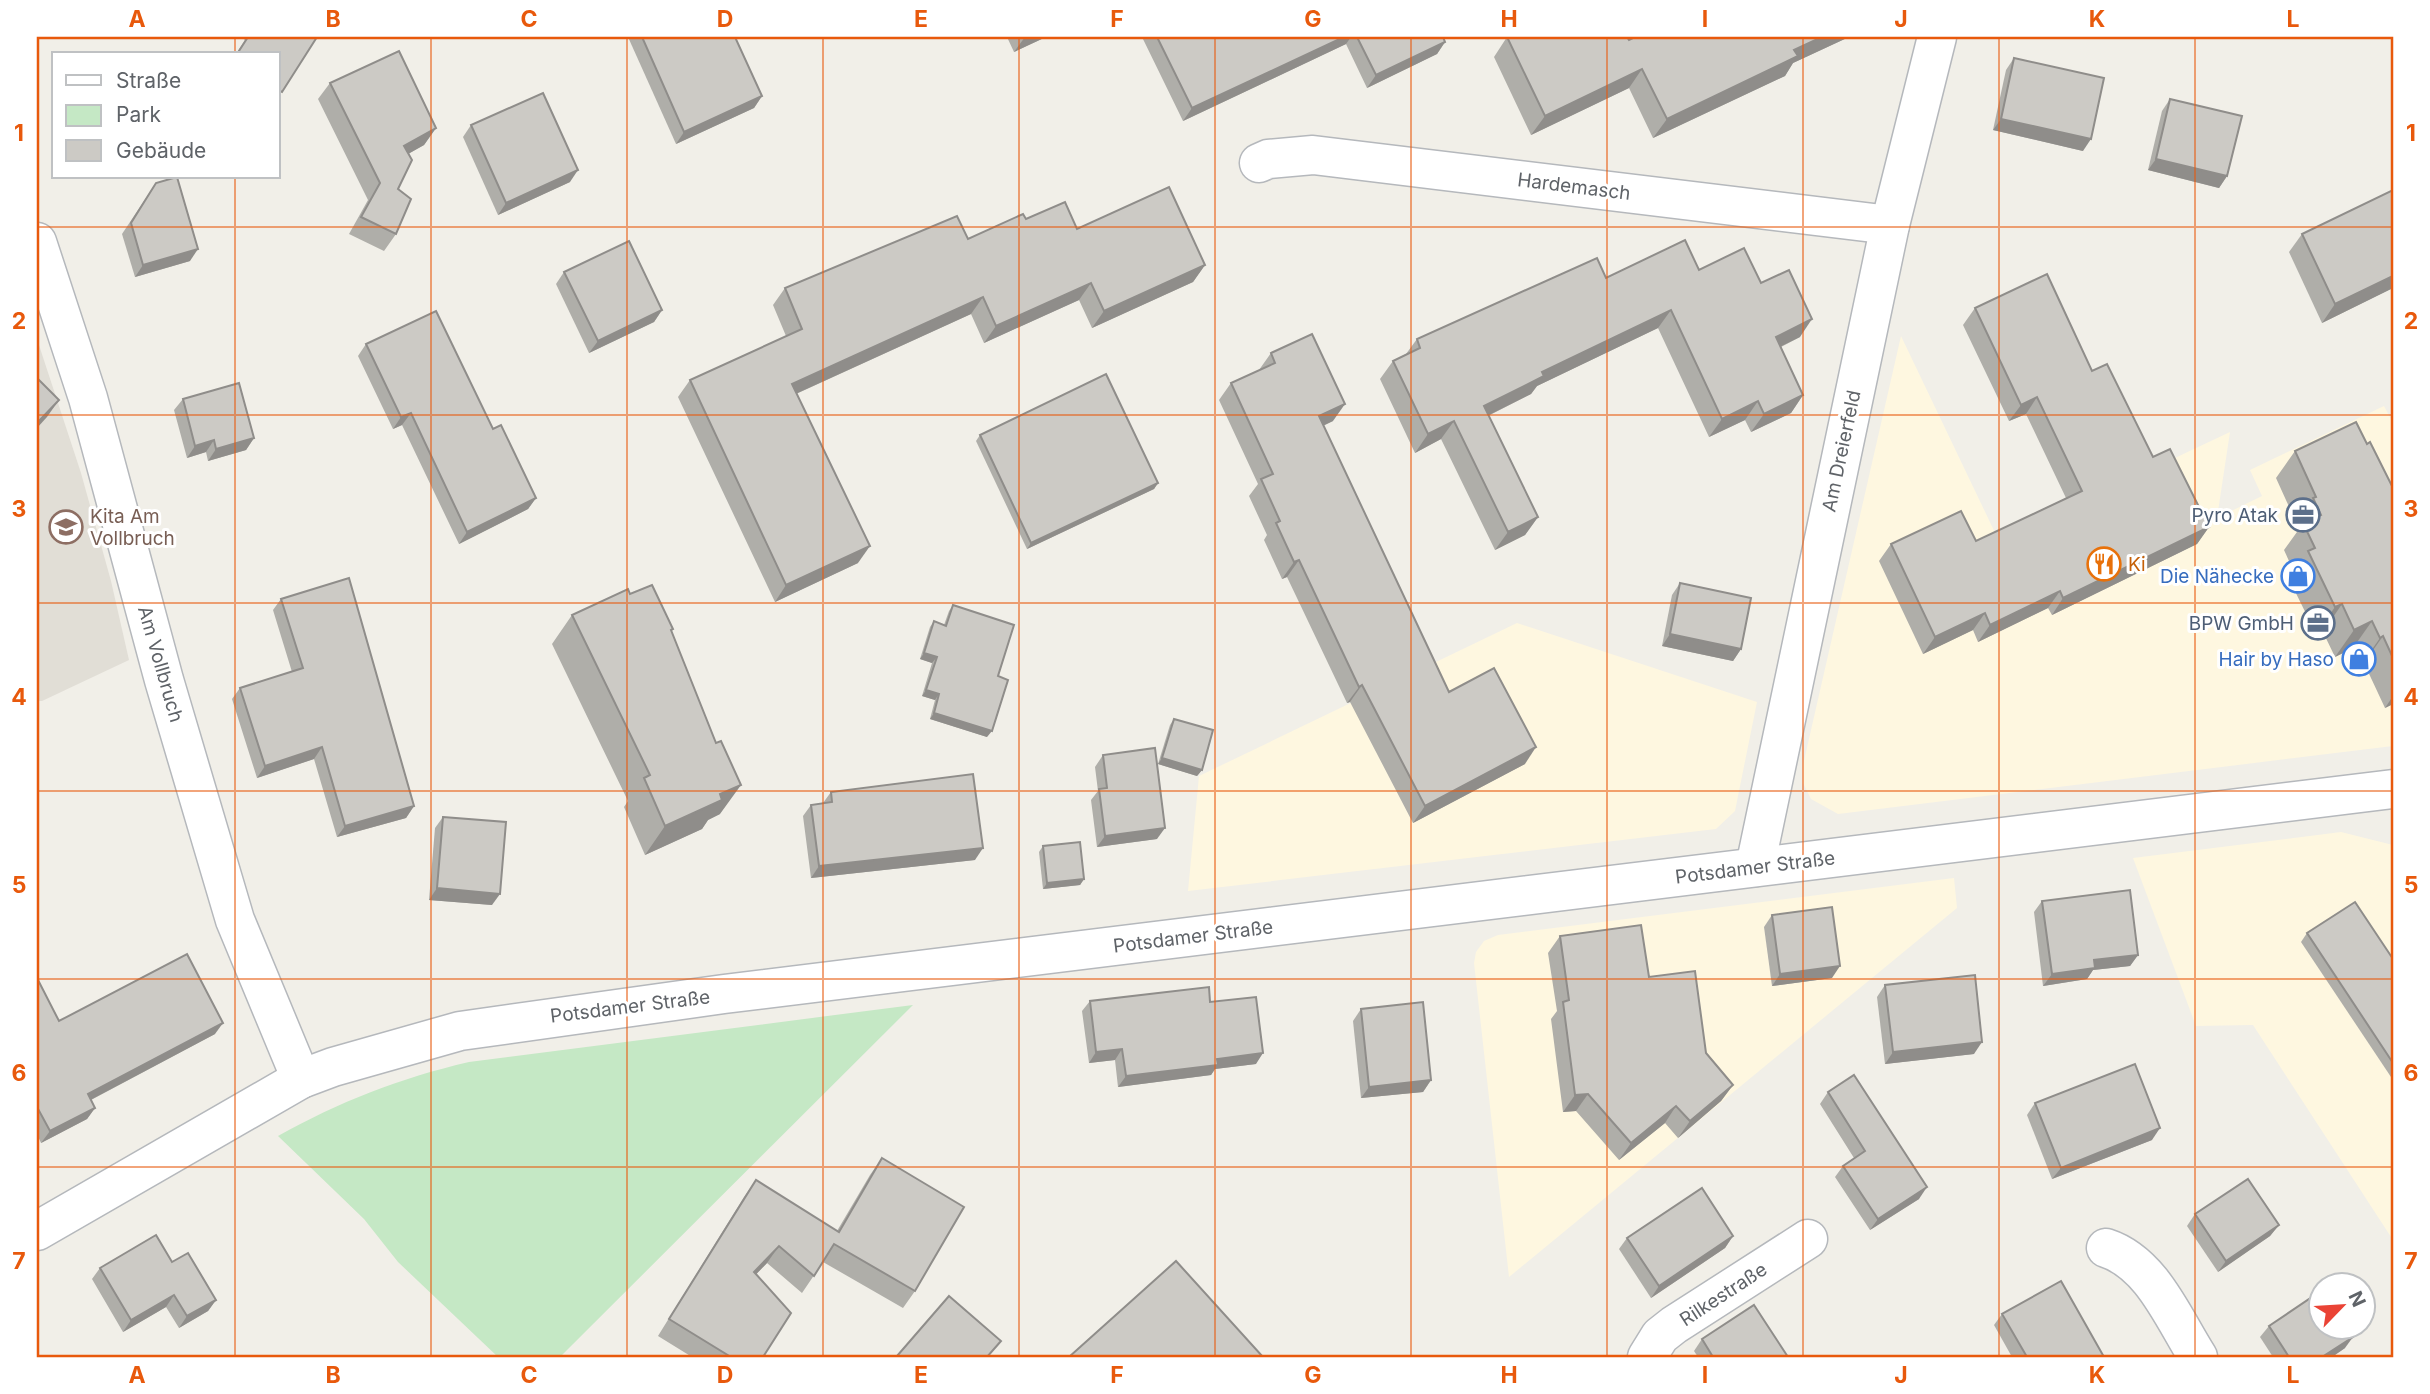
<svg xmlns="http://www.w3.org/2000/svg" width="2430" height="1394" font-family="Inter,sans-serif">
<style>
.commercial{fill:#fef7e0}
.education{fill:#e1ded6}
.green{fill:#c5e8c5}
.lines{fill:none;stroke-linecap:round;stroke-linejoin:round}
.minor-casing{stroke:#b5b8bc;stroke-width:41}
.tertiary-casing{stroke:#b5b8bc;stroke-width:41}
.minor{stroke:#fff;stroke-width:38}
.tertiary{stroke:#fff;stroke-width:38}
.wall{fill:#afaea9}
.shaded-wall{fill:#8f8d8a}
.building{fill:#cccac5;stroke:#8f8d8a;stroke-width:2}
.grid{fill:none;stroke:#e8590c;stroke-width:2;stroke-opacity:0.55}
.labels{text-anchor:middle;stroke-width:6;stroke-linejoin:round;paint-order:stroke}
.street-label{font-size:19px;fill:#5f6368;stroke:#fff}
.service-label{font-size:19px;fill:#4e5e75;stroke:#fff;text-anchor:end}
.education-label{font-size:19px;fill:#785e54;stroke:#fff;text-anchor:start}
.food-label{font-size:19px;fill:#c56008;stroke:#fff;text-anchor:start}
.shop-label{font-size:19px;fill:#366cbe;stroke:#fff;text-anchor:end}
.neatline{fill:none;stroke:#e8590c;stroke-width:2.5}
.grid-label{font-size:23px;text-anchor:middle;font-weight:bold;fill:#e8590c}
</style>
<rect width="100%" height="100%" fill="#f1efe8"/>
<g class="commercial">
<polygon points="1901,336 1999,541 2230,432 2217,518 2262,496 2250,470 2384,406 2393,423 2393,746 1838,814 1811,799 1803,783 1803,765"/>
<polygon points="1517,623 1757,702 1735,811 1716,829 1188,891 1199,776"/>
<polygon points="2341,832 2393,845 2393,1240 2253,1025 2196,1026 2133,858"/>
<polygon points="1954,878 1957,908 1509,1277 1474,963 1476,952 1484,941 1498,935"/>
</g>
<polygon class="education" points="37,339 81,473 111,581 129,660 42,701 37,701"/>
<path class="green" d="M913,1005l-353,352h-62l-100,-95 -34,-43 -86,-83c61,-34 122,-58 191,-74z"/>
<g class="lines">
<defs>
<g id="minor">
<polyline points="1259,163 1268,159 1313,155 1890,225"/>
<polyline points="37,242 88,398 164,680 235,920 301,1079"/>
<polyline points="1755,867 1890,225 1937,37"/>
<path d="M2106,1248c46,15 67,70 92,109"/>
<polyline points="1647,1357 1660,1336 1674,1325 1808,1239"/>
</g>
<polyline id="tertiary" points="37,1231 301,1079 333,1067 460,1031 724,994 2393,789"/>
</defs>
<use href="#minor" class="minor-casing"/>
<use href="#tertiary" class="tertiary-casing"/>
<use href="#minor" class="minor"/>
<use href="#tertiary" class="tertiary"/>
</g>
<g class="wall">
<polygon points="241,37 317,37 278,97 278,54 236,54 245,40"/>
<polygon points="628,37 735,37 762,96 754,108 676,144"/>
<polygon points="1007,37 1046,37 1014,52"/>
<polygon points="1142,37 1443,37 1445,42 1437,54 1367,88 1346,44 1183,121"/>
<polygon points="1507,37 1629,40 1635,37 1849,37 1793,63 1785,76 1653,138 1629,88 1531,135 1494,57"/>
<polygon points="2014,58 2083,151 1993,130 2006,70"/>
<polygon points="330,83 436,128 424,145 408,154 398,189 396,234 384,251 349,234 368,200 318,99"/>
<polygon points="2170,99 2227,176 2219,188 2148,170 2162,111"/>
<polygon points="471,125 570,182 498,215 463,137"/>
<polygon points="156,183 190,261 135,277 122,234"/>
<polygon points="2393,190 2393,288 2322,323 2289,252 2302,234"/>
<polygon points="1026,219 1077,229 1205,265 1193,282 1092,328 1079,300 984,343 971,314 796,394 858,563 775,602 678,397 690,380 786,336 773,305 785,288 968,239"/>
<polygon points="1699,270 1761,283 1800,337 1781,347 1803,395 1791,413 1751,432 1745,420 1709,437 1658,328 1537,386 1531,394 1488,416 1538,517 1525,535 1495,550 1441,439 1415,453 1380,379 1393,361 1406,354 1417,339 1606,278"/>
<polygon points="564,272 662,310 654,322 589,353 556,284"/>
<polygon points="1975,308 2092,371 2153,457 2209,527 2197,544 2052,615 2048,608 1978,642 1973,630 1923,654 1879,561 1891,544 1976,541 2066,498 2026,414 2009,421 1963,325"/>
<polygon points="366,344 493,429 536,498 528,509 459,544 402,425 393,429 358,356"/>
<polygon points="1271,353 1333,421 1323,426 1449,692 1525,764 1413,823 1350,702 1347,703 1287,577 1282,579 1264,540 1267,535 1249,496 1258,484 1219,400 1231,383 1259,370"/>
<polygon points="183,399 254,438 246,450 208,461 206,452 187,458 174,410"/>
<polygon points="980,435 1158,483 1154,489 1027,549 976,441"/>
<polygon points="2367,444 2393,488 2393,704 2385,708 2364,663 2361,665 2353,648 2335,657 2323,632 2316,634 2289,579 2294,572 2284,550 2297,532 2294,525 2296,522 2276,478 2295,451"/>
<polygon points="1680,583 1741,649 1733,661 1662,646 1672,595"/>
<polygon points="630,594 673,629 671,631 720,814 708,820 702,829 645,855 624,807 628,801 552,644 572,615"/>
<polygon points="281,599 414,806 406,818 337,837 314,759 257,778 232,699 240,688 292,672 273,610"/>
<polygon points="953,605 998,676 987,737 930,719 935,700 922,696 932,663 920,659 930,627 934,621 944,625 949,611"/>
<polygon points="1174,719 1202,770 1197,776 1158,764 1170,725"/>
<polygon points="1103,755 1157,839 1097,847 1091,800 1098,791 1095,767"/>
<polygon points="831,792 975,860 811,878 803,816 811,805 823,803"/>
<polygon points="443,817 492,905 429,900 435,828"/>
<polygon points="1043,846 1084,879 1080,885 1043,889 1039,852"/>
<polygon points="2042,901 2138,955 2130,966 2093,970 2087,979 2043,986 2034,912"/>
<polygon points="1772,915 1832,978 1772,986 1764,927"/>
<polygon points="2307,933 2393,959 2393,1080 2301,942"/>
<polygon points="1560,936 1649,977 1706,1053 1733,1085 1721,1101 1678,1138 1665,1123 1619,1160 1576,1111 1563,1112 1551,1019 1557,1011 1548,953"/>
<polygon points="37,978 59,1021 215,1034 91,1100 95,1108 87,1119 41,1143 37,1134"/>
<polygon points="1885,985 1974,1054 1885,1064 1877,997"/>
<polygon points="1090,1001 1210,1002 1256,1064 1215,1069 1211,1075 1118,1087 1115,1060 1089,1063 1082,1011"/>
<polygon points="1361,1009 1431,1080 1423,1092 1361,1098 1353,1021"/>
<polygon points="1828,1092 1919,1199 1870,1230 1835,1177 1843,1166 1854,1158 1820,1104"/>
<polygon points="2035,1103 2152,1140 2052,1179 2027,1115"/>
<polygon points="882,1158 915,1291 903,1308 823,1262 802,1293 767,1263 756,1274 763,1357 692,1357 658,1336 744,1197 756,1180 837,1231 870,1175"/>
<polygon points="2195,1214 2279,1225 2270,1236 2218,1272 2187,1226"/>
<polygon points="1733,1236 1725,1248 1651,1298 1619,1249 1627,1238"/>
<polygon points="172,1262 216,1300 208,1311 179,1328 166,1307 123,1332 92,1279 100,1268"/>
<polygon points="2002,1314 2104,1357 2012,1357 1994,1325"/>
<polygon points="2269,1326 2345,1348 2332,1357 2273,1357 2260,1337"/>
<polygon points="1702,1339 1788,1357 1698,1357 1694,1351"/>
</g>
<g class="shaded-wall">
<polygon points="1025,37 1046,37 1014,52"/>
<polygon points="1344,37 1351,37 1346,44 1183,121 1192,108"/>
<polygon points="1822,37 1849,37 1793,63 1785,76 1653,138 1667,119 1794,50"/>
<polygon points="1445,42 1437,54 1367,88 1376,75"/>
<polygon points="1642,69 1629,88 1531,135 1545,116"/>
<polygon points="762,96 754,108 676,144 684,132"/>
<polygon points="2001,119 2091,139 2083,151 1993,130"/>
<polygon points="436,128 424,145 392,163 404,146"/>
<polygon points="2156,159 2227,176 2219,188 2148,170"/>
<polygon points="578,170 570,182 498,215 506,203"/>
<polygon points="198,249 190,261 135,277 143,265"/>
<polygon points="1205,265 1193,282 1092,328 1104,311"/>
<polygon points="2393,276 2393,288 2322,323 2335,304"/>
<polygon points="1091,283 1079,300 984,343 996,326"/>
<polygon points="983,297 971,314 780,401 792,384"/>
<polygon points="662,310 654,322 589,353 598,341"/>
<polygon points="1671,310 1658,328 1537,386 1531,394 1471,424 1484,406 1542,372"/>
<polygon points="1812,319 1800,337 1763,355 1776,337"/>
<polygon points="1803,395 1791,413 1751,432 1764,414"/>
<polygon points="2037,397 2026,414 2009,421 2021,405"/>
<polygon points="59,400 47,417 37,428 37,423"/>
<polygon points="1758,401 1745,420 1709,437 1722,419"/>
<polygon points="1345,404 1333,421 1307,433 1319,416"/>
<polygon points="411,413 402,425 393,429 401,417"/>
<polygon points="1454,421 1441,439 1415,453 1428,434"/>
<polygon points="254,438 246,450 208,461 216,449"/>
<polygon points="214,440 206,452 187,458 195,446"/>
<polygon points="1158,483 1154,489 1027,549 1031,543"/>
<polygon points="536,498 528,509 459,544 467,532"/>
<polygon points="1538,517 1525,535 1495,550 1508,532"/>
<polygon points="2209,527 2197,544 2052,615 2063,598"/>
<polygon points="870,546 858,563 775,602 786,585"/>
<polygon points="1299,560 1287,577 1282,579 1294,562"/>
<polygon points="2060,591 2048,608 1978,642 1990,625"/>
<polygon points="2342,604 2323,632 2316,634 2335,607"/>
<polygon points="1985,613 1973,630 1923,654 1935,637"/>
<polygon points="2372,621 2353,648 2335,657 2354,630"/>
<polygon points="1670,634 1741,649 1733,661 1662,646"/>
<polygon points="2383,636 2364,663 2361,665 2380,638"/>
<polygon points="924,653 937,657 932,663 920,659"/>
<polygon points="1362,685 1350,702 1347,703 1359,687"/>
<polygon points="926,690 939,694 935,700 922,696"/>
<polygon points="2393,696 2393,704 2385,708"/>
<polygon points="934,713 992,731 987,737 930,719"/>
<polygon points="322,747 314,759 257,778 265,766"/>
<polygon points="1536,747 1525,764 1413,823 1425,806"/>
<polygon points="1162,758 1202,770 1197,776 1158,764"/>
<polygon points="741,785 720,814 708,820 702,829 645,855 665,826 720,794"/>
<polygon points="414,806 406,818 337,837 345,826"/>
<polygon points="1165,828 1157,839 1097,847 1105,836"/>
<polygon points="983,848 975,860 811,878 819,866"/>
<polygon points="1084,879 1080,885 1043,889 1047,883"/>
<polygon points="437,888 500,894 492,905 429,900"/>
<polygon points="2138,955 2130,966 2093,970 2087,979 2043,986 2052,974 2094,960"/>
<polygon points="1840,966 1832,978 1772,986 1780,974"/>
<polygon points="223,1023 215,1034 79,1106 88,1094"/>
<polygon points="1982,1042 1974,1054 1885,1064 1893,1052"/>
<polygon points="1122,1049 1115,1060 1089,1063 1096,1052"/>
<polygon points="1263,1053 1256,1064 1215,1069 1211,1075 1118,1087 1126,1076 1217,1059"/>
<polygon points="1431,1080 1423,1092 1361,1098 1369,1087"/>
<polygon points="1733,1085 1721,1101 1678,1138 1690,1121"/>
<polygon points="1588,1094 1576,1111 1563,1112 1575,1095"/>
<polygon points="1676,1106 1665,1123 1619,1160 1631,1143"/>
<polygon points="95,1108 87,1119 41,1143 50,1131"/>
<polygon points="2160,1128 2152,1140 2052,1179 2061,1168"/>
<polygon points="1927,1187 1919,1199 1870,1230 1878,1219"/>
<polygon points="2279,1225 2270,1236 2218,1272 2226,1261"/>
<polygon points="1733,1236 1725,1248 1651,1298 1659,1286"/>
<polygon points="779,1246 767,1263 742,1289 754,1272"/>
<polygon points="174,1295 166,1307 123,1332 131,1320"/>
<polygon points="216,1300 208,1311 179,1328 187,1316"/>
<polygon points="2353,1337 2345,1348 2332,1357 2322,1357"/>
</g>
<g class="building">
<polygon points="248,37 317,37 282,92 278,90 278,54 237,54"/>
<polygon points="642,37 735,37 762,96 684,132"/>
<polygon points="1157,37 1344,37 1192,108"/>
<polygon points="1357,37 1443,37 1445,42 1376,75"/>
<polygon points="1507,37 1627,37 1629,40 1635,37 1822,37 1794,50 1798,56 1667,119 1642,69 1545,116"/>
<polygon points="399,51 436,128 404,146 412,160 398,189 411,199 396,234 361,217 380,183 330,83"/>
<polygon points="2014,58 2104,78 2091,139 2001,119"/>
<polygon points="543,93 578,170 506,203 471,125"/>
<polygon points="2170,99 2242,116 2227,176 2156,159"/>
<polygon points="177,177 198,249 143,265 131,223 156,183"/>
<polygon points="1169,187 1205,265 1104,311 1091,283 996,326 983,297 792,384 870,546 786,585 690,380 802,329 785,288 957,216 968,239 1023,214 1026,219 1065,202 1077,229"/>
<polygon points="2393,190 2393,276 2335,304 2302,234"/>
<polygon points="1685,240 1699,270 1744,248 1761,283 1789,270 1812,319 1776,337 1803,395 1764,414 1758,401 1722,419 1671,310 1542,372 1544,376 1484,406 1538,517 1508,532 1454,421 1428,434 1393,361 1420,348 1417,339 1597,258 1606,278"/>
<polygon points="629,241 662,310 598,341 564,272"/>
<polygon points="2047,274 2092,371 2107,364 2153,457 2170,449 2209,527 2063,598 2060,591 1990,625 1985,613 1935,637 1891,544 1961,511 1976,541 2082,491 2037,397 2021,405 1975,308"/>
<polygon points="436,311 493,429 501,425 536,498 467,532 411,413 401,417 366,344"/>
<polygon points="1312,334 1345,404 1319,416 1449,692 1494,668 1536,747 1425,806 1362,685 1359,687 1299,560 1294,562 1276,523 1280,521 1261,479 1273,474 1231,383 1275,363 1271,353"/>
<polygon points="1106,374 1158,483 1031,543 980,435"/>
<polygon points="37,378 59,400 37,423"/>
<polygon points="239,383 254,438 216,449 214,440 195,446 183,399"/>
<polygon points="2356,422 2367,444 2370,442 2393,488 2393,658 2383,636 2380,638 2372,621 2354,630 2342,604 2335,607 2308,551 2315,548 2303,523 2321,515 2313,498 2316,497 2295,451"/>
<polygon points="349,578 414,806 345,826 322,747 265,766 240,688 303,668 281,599"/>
<polygon points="1680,583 1751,598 1741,649 1670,634"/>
<polygon points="652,585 673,629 671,630 716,743 721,741 741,785 720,794 722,800 665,826 644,778 650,775 572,615 628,589 630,594"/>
<polygon points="953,605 1014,625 998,676 1008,680 992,731 934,713 939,694 926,690 937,657 924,653 934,621 946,626"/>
<polygon points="1174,719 1213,730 1202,770 1162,758"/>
<polygon points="1155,748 1165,828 1105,836 1099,789 1107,788 1103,755"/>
<polygon points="973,774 983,848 819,866 811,805 832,802 831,792"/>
<polygon points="443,817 506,822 500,894 437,888"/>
<polygon points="1080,842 1084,879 1047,883 1043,846"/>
<polygon points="2130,890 2138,955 2094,960 2095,968 2052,974 2042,901"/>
<polygon points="2355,902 2393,959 2393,1063 2307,933"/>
<polygon points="1832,907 1840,966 1780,974 1772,915"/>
<polygon points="1641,925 1649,977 1695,971 1706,1053 1733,1085 1690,1121 1676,1106 1631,1143 1588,1094 1575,1095 1563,1002 1569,1000 1560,936"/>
<polygon points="187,954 223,1023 88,1094 95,1108 50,1131 37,1107 37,978 59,1021"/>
<polygon points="1975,975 1982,1042 1893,1052 1885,985"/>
<polygon points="1209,987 1210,1002 1256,997 1263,1053 1217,1059 1218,1065 1126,1076 1122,1049 1096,1052 1090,1001"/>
<polygon points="1423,1002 1431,1080 1369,1087 1361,1009"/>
<polygon points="2135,1064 2160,1128 2061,1168 2035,1103"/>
<polygon points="1854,1075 1927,1187 1878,1219 1843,1166 1865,1151 1828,1092"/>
<polygon points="882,1158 964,1207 915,1291 834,1244 814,1276 779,1246 754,1272 791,1313 763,1357 731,1357 669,1319 756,1180 839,1232"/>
<polygon points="2248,1179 2279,1225 2226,1261 2195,1214"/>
<polygon points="1702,1188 1733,1236 1659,1286 1627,1238"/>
<polygon points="156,1235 172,1262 188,1253 216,1300 187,1316 174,1295 131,1320 100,1268"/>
<polygon points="1176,1261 1263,1357 1069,1357"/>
<polygon points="2061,1281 2104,1357 2027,1357 2002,1314"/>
<polygon points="2321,1291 2321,1327 2347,1327 2353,1337 2322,1357 2289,1357 2269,1326"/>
<polygon points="949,1296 1001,1341 987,1357 898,1357 897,1356"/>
<polygon points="1754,1305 1788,1357 1713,1357 1702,1339"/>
</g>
<path class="grid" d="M235,37v17M431,37v1320M627,37v1320M823,37v1320M1019,37v1320M1215,37v1320M1411,37v1320M1607,37v1320M1803,37v1320M1999,37v1320M2195,37v1320M235,177v1180M37,227h2356M37,415h2356M37,603h2356M37,791h2356M37,979h2356M37,1167h2356"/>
<defs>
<symbol id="office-ring" viewBox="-11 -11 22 22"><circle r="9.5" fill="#fff" stroke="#5c6f8a" stroke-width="1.5"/><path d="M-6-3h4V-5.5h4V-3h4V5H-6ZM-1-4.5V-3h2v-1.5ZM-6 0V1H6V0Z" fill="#5c6f8a"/></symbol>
<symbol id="school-ring" viewBox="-11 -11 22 22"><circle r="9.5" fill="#fff" stroke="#8d6e63" stroke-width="1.5"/><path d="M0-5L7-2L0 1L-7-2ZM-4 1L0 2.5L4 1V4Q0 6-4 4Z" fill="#8d6e63"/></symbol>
<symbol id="restaurant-ring" viewBox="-11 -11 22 22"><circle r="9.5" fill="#fff" stroke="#e8710a" stroke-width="1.5"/><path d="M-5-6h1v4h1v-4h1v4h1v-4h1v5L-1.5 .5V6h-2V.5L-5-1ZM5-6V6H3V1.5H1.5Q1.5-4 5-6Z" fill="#e8710a"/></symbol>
<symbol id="shop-ring" viewBox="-11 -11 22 22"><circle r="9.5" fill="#fff" stroke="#3f7fe0" stroke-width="1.5"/><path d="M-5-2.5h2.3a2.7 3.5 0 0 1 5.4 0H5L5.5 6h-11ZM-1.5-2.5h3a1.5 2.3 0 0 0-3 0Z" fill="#3f7fe0"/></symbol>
</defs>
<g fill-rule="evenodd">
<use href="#office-ring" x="2284" y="496" width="38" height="38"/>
<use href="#school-ring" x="47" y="508" width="38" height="38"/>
<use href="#restaurant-ring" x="2085" y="545" width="38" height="38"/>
<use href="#shop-ring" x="2279" y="557" width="38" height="38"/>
<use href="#office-ring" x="2299" y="604" width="38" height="38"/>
<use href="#shop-ring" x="2340" y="640" width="38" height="38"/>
</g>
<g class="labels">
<g class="street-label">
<text transform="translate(1574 186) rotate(7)" y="7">Hardemasch</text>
<text transform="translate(1841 451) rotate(-78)" y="7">Am Dreierfeld</text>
<text transform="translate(161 664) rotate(74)" y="7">Am Vollbruch</text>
<text transform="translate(1755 867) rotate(-7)" y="7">Potsdamer Straße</text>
<text transform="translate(1193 936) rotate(-7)" y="7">Potsdamer Straße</text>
<text transform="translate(630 1006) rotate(-7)" y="7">Potsdamer Straße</text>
<text transform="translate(1723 1294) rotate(-33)" y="7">Rilkestraße</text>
</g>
<g class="service-label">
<text x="2278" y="522">Pyro Atak</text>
<text x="2294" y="630">BPW GmbH</text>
</g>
<g class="education-label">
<text x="90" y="523">Kita Am<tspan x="90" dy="22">Vollbruch</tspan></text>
</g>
<g class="food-label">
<text x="2128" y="571">Ki</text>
</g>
<g class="shop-label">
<text x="2274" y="583">Die Nähecke</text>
<text x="2334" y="666">Hair by Haso</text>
</g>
</g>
<rect width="2430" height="1394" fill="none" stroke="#ffffff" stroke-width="77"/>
<rect x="52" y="52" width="228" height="126" fill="#ffffff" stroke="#bfc1c3" stroke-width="2"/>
<rect x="66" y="75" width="35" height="10" fill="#ffffff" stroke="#bfc1c3" stroke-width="2"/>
<text x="116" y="88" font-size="21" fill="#5f6368">Straße</text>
<rect x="66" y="105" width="35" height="21" fill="#c5e8c5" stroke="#bfc1c3" stroke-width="2"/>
<text x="116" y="122" font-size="21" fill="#5f6368">Park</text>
<rect x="66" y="140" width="35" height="21" fill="#cccac5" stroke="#bfc1c3" stroke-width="2"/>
<text x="116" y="158" font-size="21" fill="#5f6368">Gebäude</text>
<g transform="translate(2342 1306) rotate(65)"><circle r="33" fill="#ffffff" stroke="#bfc1c3" stroke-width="2"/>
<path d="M0-5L12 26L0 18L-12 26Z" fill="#ea4335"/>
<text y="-10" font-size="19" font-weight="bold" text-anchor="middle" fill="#5f6368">N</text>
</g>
<rect x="38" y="38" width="2354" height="1318" class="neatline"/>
<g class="grid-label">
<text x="137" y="27">A</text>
<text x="333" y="27">B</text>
<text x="529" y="27">C</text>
<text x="725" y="27">D</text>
<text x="921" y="27">E</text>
<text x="1117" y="27">F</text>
<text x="1313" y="27">G</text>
<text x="1509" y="27">H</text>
<text x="1705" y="27">I</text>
<text x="1901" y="27">J</text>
<text x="2097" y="27">K</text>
<text x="2293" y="27">L</text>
<text x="19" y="141">1</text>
<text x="2411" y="141">1</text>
<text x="19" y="329">2</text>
<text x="2411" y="329">2</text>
<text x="19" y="517">3</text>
<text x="2411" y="517">3</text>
<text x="19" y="705">4</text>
<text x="2411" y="705">4</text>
<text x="19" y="893">5</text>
<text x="2411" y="893">5</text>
<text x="19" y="1081">6</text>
<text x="2411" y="1081">6</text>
<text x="19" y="1269">7</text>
<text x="2411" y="1269">7</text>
<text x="137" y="1383">A</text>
<text x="333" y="1383">B</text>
<text x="529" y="1383">C</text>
<text x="725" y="1383">D</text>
<text x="921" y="1383">E</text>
<text x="1117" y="1383">F</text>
<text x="1313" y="1383">G</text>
<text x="1509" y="1383">H</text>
<text x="1705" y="1383">I</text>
<text x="1901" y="1383">J</text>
<text x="2097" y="1383">K</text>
<text x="2293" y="1383">L</text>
</g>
</svg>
